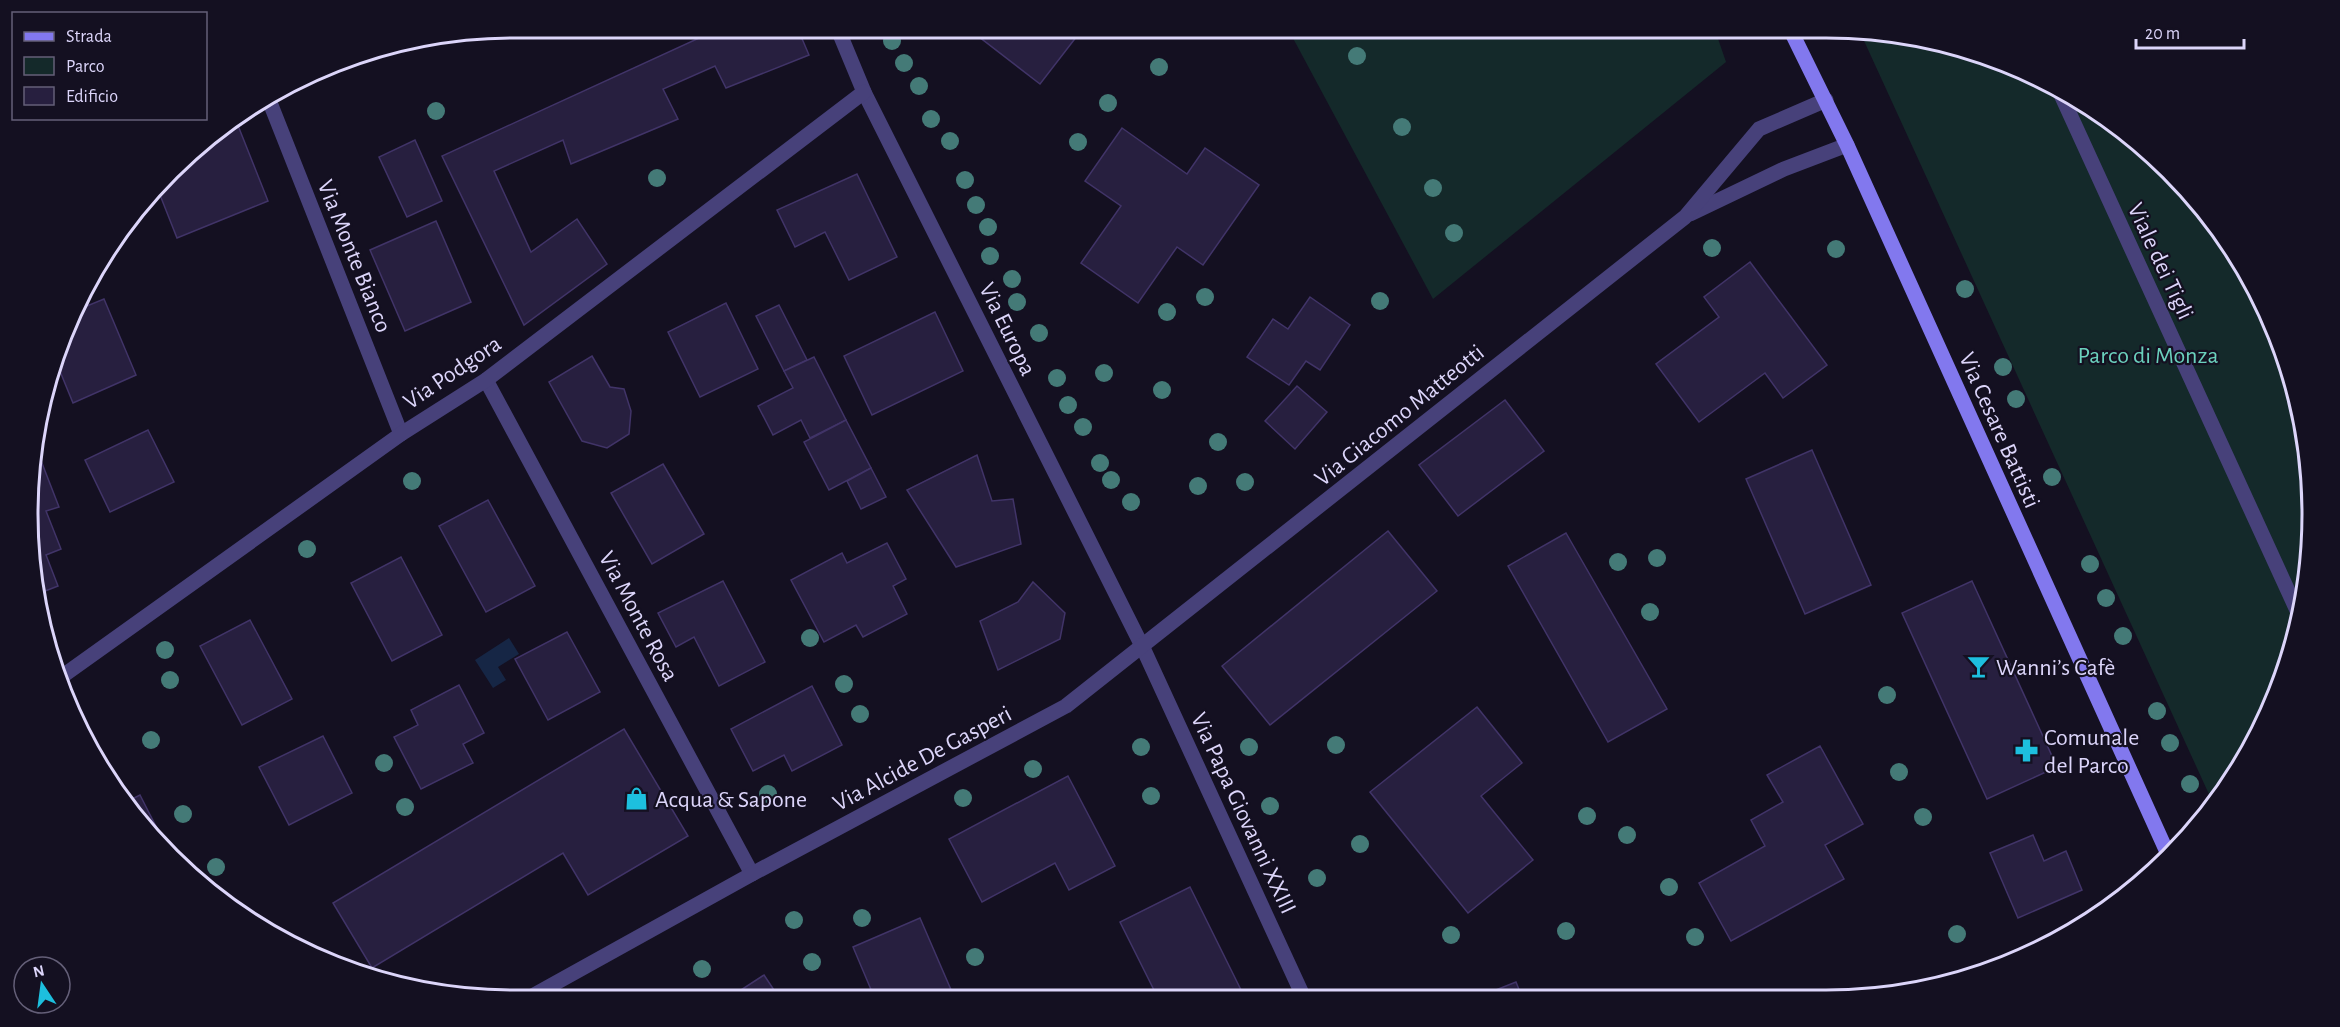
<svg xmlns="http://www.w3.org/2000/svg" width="2340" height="1027" font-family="'Alegreya Sans',sans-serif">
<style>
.green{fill:#14292a}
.water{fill:#162645}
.building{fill:#271f3f;stroke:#413468;stroke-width:1.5}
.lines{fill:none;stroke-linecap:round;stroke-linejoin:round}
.street{stroke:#47417a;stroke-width:15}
.secondary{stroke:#8278ee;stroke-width:15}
.tree{fill:#447a77}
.labels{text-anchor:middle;stroke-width:4.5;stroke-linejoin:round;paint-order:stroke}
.street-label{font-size:24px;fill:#dcd5fa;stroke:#141021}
.park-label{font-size:24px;fill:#6bd0bd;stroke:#141021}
.poi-label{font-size:24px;fill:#dcd5fa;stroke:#141021;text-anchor:start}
.rim{fill:none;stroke:#dcd5fa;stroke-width:3}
</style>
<rect width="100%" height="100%" fill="#141021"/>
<g class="green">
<polygon points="1287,27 1714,27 1726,62 1433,299"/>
<polygon points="1860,32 1983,53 2070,92 2148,148 2213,218 2263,299 2297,388 2312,482 2309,577 2287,670 2231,784 2213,803"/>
</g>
<polygon class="water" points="509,638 519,654 498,667 506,680 493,688 475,660"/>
<g class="building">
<polygon points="723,27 797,27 809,55 726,88 715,66 663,89 678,119 571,164 563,140 494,171 531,252 577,219 607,264 524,325 442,156"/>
<polygon points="978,27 1084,27 1040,84 974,33"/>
<polygon points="394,47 367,57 366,51"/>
<polygon points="235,118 268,201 177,238 158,190 193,148"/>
<polygon points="1122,128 1187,174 1205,148 1259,185 1203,265 1177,247 1138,303 1081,263 1121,206 1085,181"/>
<polygon points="415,140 442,201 407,217 379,157"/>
<polygon points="857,174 897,257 849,280 825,232 795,247 777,210"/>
<polygon points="436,221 471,302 405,331 370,250"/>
<polygon points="1750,262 1827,365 1783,398 1765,373 1699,422 1656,364 1719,317 1704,297"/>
<polygon points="1310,297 1350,325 1320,370 1306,361 1289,385 1247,357 1273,319 1288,329"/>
<polygon points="104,299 136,375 73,403 57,364 77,310"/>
<polygon points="726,303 758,369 700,397 668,332"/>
<polygon points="779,305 807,360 784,371 756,316"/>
<polygon points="935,312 963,371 872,415 844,356"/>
<polygon points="592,356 610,387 624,389 631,411 629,434 607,448 582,441 549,382"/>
<polygon points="814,357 846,420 810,438 801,420 773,435 758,406 793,388 784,371"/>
<polygon points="1297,386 1327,412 1295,449 1265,421"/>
<polygon points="1505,400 1544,451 1458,516 1419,465"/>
<polygon points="846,420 871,468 829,490 804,442"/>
<polygon points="148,430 174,482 110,512 85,460"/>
<polygon points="1812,450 1871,585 1805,614 1746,479"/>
<polygon points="977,455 992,501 1013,499 1021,544 956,567 907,490"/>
<polygon points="40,458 59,507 46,511 61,549 46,555 58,586 35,595 31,577 35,460"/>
<polygon points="663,464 704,534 652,564 611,493"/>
<polygon points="871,468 886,497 861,509 847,481"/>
<polygon points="488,500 535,586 486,612 439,526"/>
<polygon points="1388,531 1437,591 1270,725 1222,666"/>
<polygon points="1566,533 1667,709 1608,742 1508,566"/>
<polygon points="887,543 906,579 893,586 907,614 863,637 856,625 824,642 791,580 842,553 847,563"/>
<polygon points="401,557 442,635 392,661 351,583"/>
<polygon points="723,581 765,662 719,686 694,637 676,647 658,613"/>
<polygon points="1972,581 2057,767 1987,799 1902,613"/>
<polygon points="1033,582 1065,613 1060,639 998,670 980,621 1018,602"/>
<polygon points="250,620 292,699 242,725 200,646"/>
<polygon points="567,632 600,692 548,720 515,659"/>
<polygon points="459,685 484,733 463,744 473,763 421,789 394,737 418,725 411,710"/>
<polygon points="812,686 842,745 792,771 784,755 753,771 731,729"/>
<polygon points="1477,707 1522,763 1481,796 1533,860 1468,913 1370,792"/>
<polygon points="624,729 688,836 588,895 563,853 372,968 333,903"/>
<polygon points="323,736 352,793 289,825 259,767"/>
<polygon points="1820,746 1863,824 1825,845 1844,879 1731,941 1699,883 1765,846 1751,820 1783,802 1767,775"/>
<polygon points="1068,776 1115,866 1069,890 1055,863 982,902 949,839"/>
<polygon points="140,795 166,846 128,801"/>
<polygon points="2033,835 2044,861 2066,851 2082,890 2018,918 1990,853"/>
<polygon points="1190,887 1245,998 1158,998 1120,922"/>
<polygon points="920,918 955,999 875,999 853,947"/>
<polygon points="764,975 780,999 727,999"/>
<polygon points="1516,982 1522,997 1478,997"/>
</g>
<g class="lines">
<g class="street">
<polyline points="837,27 864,92 1143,648 1304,998"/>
<polyline points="2057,86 2300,617"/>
<polyline points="267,95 401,434"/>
<polyline points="1690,214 1784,169 1847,145"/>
<polyline points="486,380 752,874"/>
<polyline points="57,680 401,434 486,380 864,92"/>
<polyline points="525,1000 752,874 1066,706 1685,217 1759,129 1826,100"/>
</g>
<polyline class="secondary" points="1789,27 1847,145 2167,852"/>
</g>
<g class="tree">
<circle cx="892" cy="41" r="9"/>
<circle cx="1357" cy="56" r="9"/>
<circle cx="904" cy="63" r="9"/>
<circle cx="1159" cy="67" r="9"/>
<circle cx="919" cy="86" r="9"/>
<circle cx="1108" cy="103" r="9"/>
<circle cx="436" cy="111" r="9"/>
<circle cx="931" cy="119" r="9"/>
<circle cx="1402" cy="127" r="9"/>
<circle cx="950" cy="141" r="9"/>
<circle cx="1078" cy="142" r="9"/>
<circle cx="657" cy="178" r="9"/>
<circle cx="965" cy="180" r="9"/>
<circle cx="1433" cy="188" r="9"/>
<circle cx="976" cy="205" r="9"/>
<circle cx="988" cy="227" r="9"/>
<circle cx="1454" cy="233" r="9"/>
<circle cx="1712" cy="248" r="9"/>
<circle cx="1836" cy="249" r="9"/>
<circle cx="990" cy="256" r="9"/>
<circle cx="1012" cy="279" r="9"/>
<circle cx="1965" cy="289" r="9"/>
<circle cx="1205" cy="297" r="9"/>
<circle cx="1380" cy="301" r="9"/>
<circle cx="1017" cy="302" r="9"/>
<circle cx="1167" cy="312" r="9"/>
<circle cx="1039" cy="333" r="9"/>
<circle cx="2003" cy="367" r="9"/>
<circle cx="1104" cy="373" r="9"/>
<circle cx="1057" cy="378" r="9"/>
<circle cx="1162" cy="390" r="9"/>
<circle cx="2016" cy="399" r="9"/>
<circle cx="1068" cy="405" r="9"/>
<circle cx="1083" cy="427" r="9"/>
<circle cx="1218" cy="442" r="9"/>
<circle cx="1100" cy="463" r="9"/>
<circle cx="2052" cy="477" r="9"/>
<circle cx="1111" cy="480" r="9"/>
<circle cx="412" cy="481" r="9"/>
<circle cx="1245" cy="482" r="9"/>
<circle cx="1198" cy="486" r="9"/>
<circle cx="1131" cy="502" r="9"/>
<circle cx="307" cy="549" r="9"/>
<circle cx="1657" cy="558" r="9"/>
<circle cx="1618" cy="562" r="9"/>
<circle cx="2090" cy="564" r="9"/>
<circle cx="2106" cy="598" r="9"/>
<circle cx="1650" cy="612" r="9"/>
<circle cx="2123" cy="636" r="9"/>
<circle cx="810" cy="638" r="9"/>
<circle cx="165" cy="650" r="9"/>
<circle cx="170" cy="680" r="9"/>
<circle cx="844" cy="684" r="9"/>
<circle cx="1887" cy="695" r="9"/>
<circle cx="2157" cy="711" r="9"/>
<circle cx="860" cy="714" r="9"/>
<circle cx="151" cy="740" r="9"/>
<circle cx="2170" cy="743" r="9"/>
<circle cx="1336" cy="745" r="9"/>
<circle cx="1141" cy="747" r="9"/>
<circle cx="1249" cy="747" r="9"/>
<circle cx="384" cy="763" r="9"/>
<circle cx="1033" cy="769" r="9"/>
<circle cx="1899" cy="772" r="9"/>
<circle cx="2190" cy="784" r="9"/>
<circle cx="768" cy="794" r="9"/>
<circle cx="1151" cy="796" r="9"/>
<circle cx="963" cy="798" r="9"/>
<circle cx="1270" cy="806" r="9"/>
<circle cx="405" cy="807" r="9"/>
<circle cx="183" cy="814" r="9"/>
<circle cx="1587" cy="816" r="9"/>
<circle cx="1923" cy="817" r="9"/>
<circle cx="1627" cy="835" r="9"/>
<circle cx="1360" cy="844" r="9"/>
<circle cx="216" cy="867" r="9"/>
<circle cx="1317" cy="878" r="9"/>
<circle cx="1669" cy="887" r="9"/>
<circle cx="862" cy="918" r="9"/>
<circle cx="794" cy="920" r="9"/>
<circle cx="1566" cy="931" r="9"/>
<circle cx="1957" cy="934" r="9"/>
<circle cx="1451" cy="935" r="9"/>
<circle cx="1695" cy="937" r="9"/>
<circle cx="975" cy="957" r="9"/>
<circle cx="812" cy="962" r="9"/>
<circle cx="702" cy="969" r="9"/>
</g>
<defs>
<symbol id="bar-bare" viewBox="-9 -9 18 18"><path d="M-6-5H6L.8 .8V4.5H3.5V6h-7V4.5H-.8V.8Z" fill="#1dbfde" stroke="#141021" stroke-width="2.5" paint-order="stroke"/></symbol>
<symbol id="pharmacy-bare" viewBox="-9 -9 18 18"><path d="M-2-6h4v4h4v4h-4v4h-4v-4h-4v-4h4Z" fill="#1dbfde" stroke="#141021" stroke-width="2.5" paint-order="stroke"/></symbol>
<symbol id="shop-bare" viewBox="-9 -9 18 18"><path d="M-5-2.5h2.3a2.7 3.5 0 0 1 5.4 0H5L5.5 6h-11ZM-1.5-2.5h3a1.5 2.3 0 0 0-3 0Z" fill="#1dbfde" stroke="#141021" stroke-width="2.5" paint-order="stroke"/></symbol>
</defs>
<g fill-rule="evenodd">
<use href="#bar-bare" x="1962" y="650" width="33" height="33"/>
<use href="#pharmacy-bare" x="2010" y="734" width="33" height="33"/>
<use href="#shop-bare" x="620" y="782" width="33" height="33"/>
</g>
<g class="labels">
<g class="street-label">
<text transform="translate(355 256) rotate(68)" y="8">Via Monte Bianco</text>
<text transform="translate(2161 261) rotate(65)" y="8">Viale dei Tigli</text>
<text transform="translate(1008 329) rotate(64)" y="8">Via Europa</text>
<text transform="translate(452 372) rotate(-34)" y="8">Via Podgora</text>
<text transform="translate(1399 415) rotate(-39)" y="8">Via Giacomo Matteotti</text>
<text transform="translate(2000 430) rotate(66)" y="8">Via Cesare Battisti</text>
<text transform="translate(639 616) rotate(62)" y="8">Via Monte Rosa</text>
<text transform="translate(922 758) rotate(-28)" y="8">Via Alcide De Gasperi</text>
<text transform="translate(1244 813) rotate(65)" y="8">Via Papa Giovanni XXIII</text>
</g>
<g class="park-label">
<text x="2148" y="363">Parco di Monza</text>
</g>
<g class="poi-label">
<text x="1996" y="675">Wanni’s Cafè</text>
<text x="2044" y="745">Comunale<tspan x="2044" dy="28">del Parco</tspan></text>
<text x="655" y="807">Acqua &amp; Sapone</text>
</g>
</g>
<path d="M0 0H2340V1027H0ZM514 38H1826A476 476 0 0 1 2302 514V514A476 476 0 0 1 1826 990H514A476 476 0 0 1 38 514V514A476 476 0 0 1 514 38Z" fill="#141021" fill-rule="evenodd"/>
<path class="rim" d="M514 38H1826A476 476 0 0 1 2302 514V514A476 476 0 0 1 1826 990H514A476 476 0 0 1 38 514V514A476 476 0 0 1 514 38Z"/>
<rect x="12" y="12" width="195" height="108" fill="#141021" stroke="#645f78" stroke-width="1.5"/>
<rect x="24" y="32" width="30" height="9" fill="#8278ee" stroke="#645f78" stroke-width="1.5"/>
<text x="66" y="42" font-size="18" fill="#dcd5fa">Strada</text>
<rect x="24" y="57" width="30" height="18" fill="#14292a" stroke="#645f78" stroke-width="1.5"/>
<text x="66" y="72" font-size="18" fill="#dcd5fa">Parco</text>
<rect x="24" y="87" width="30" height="18" fill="#271f3f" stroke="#645f78" stroke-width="1.5"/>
<text x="66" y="102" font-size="18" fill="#dcd5fa">Edificio</text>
<g transform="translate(42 985) rotate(347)"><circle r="28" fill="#141021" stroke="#645f78" stroke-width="1.5"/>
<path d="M0-4.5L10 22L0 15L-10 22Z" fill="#1dbfde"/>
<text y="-9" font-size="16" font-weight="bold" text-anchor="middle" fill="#dcd5fa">N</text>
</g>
<path d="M2136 39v9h108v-9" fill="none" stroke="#dcd5fa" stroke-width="3"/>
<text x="2145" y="39" font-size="18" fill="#dcd5fa" stroke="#141021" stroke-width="4.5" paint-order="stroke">20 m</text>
</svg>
